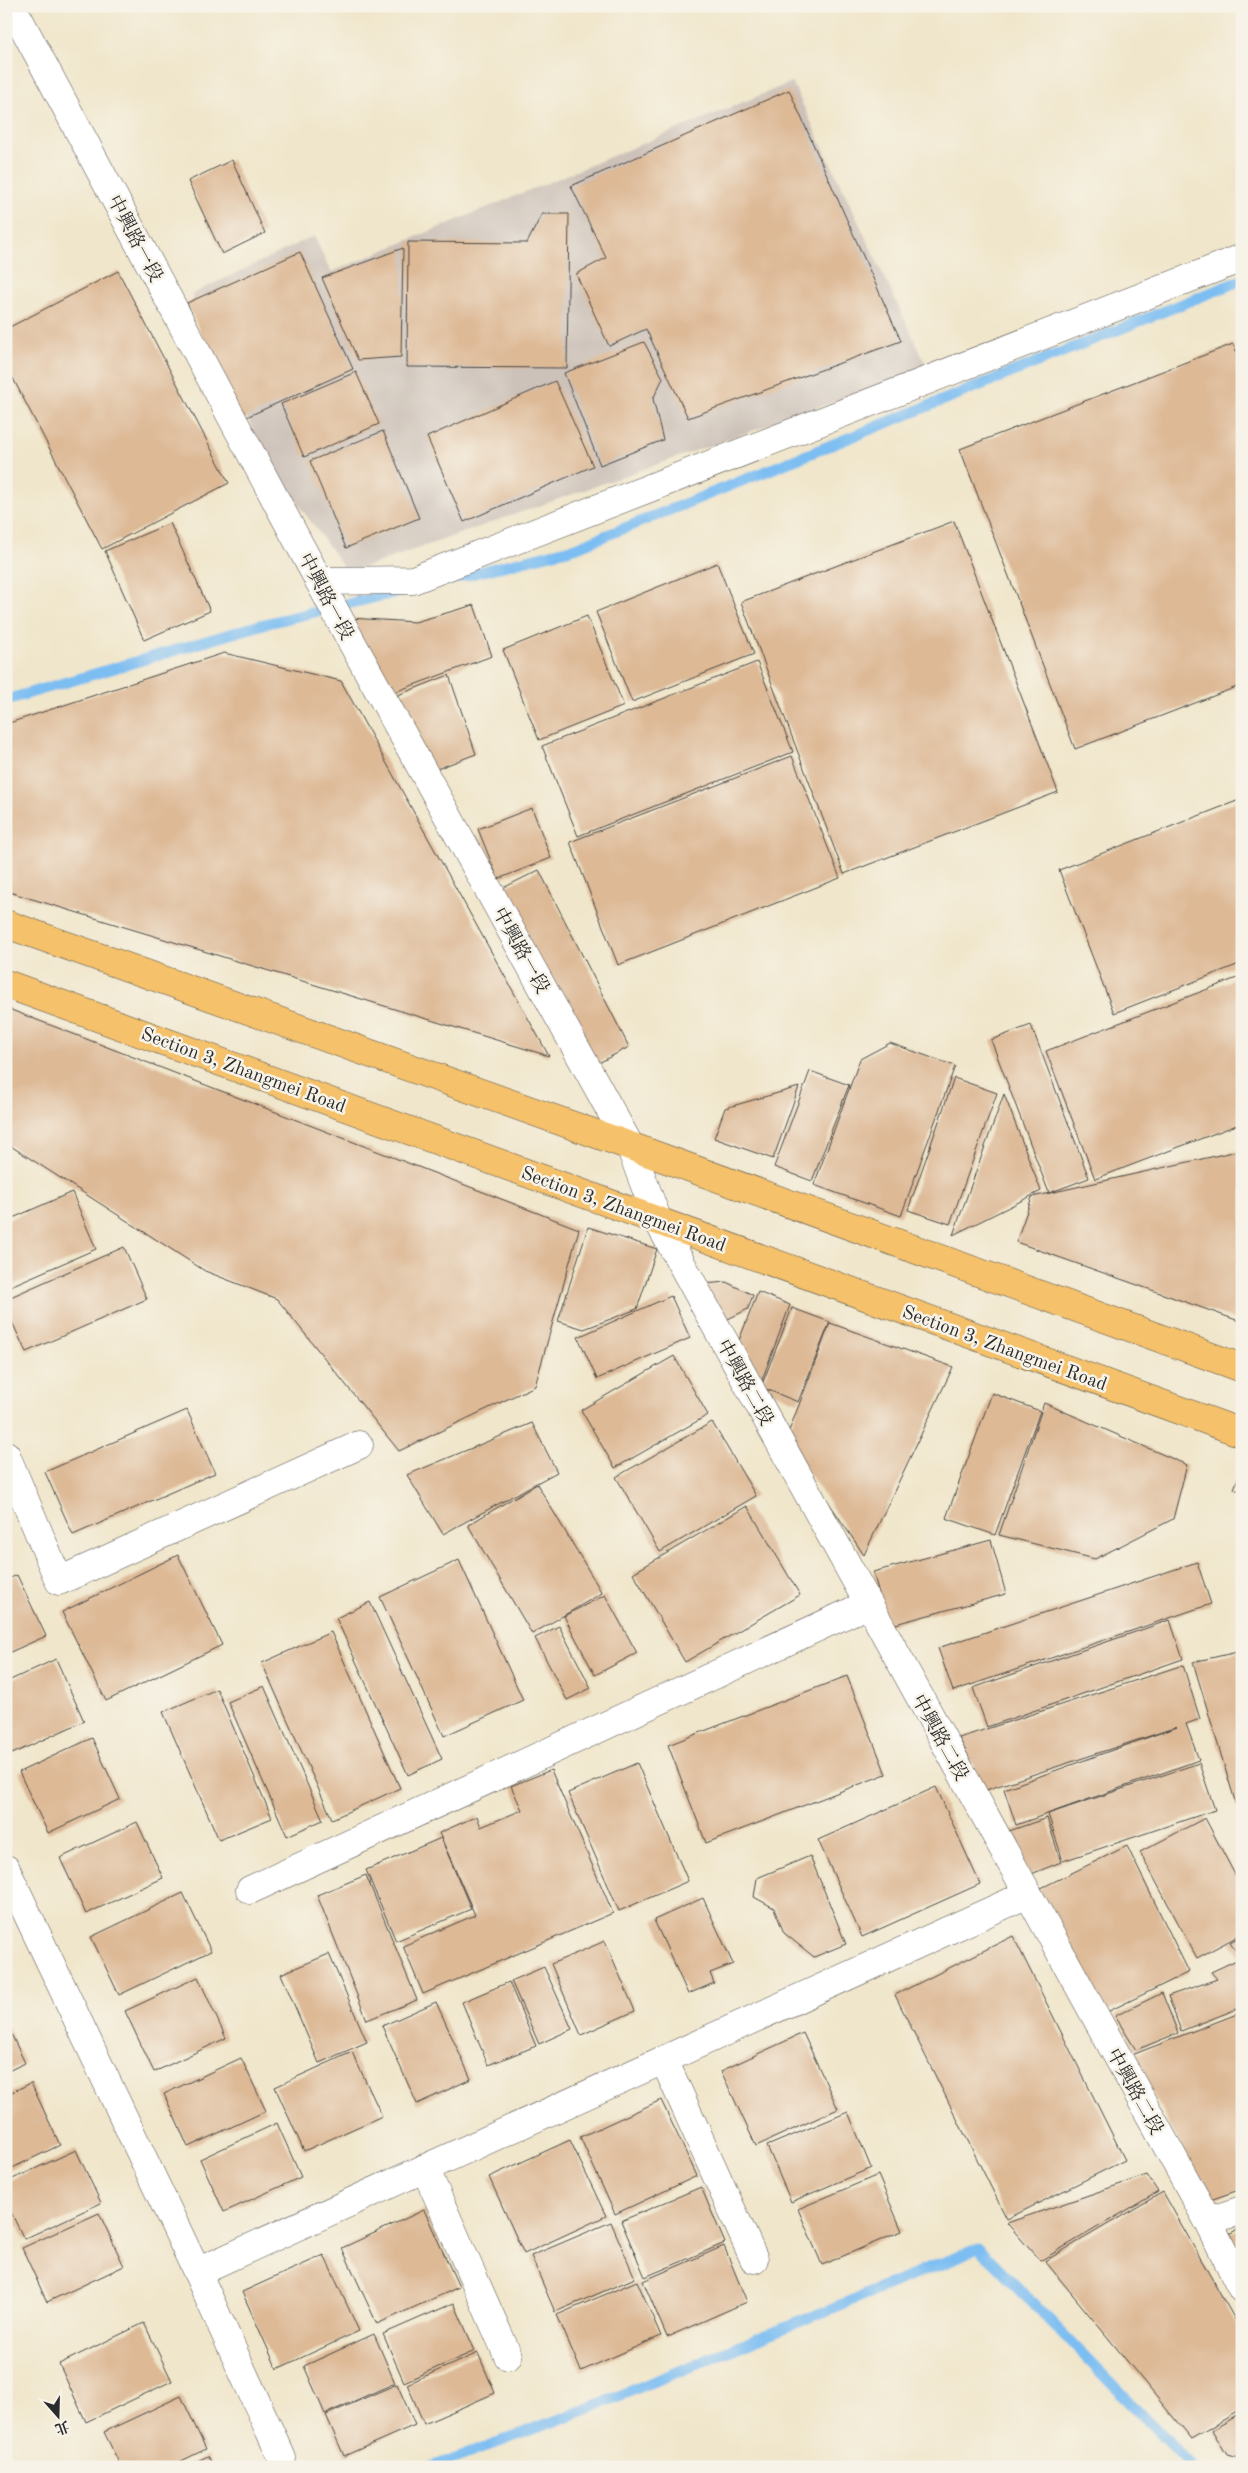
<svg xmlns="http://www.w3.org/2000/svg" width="1248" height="2473" font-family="'Old Standard TT','Noto Serif TC',serif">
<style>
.industrial{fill:#cdc2b9}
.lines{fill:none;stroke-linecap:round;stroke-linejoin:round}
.stream{stroke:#7dbef2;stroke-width:11}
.building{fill:#ddb996}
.minor-casing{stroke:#494743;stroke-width:29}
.major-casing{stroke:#494743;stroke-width:29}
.minor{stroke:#fff;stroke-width:28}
.major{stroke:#f5c16b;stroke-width:28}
.labels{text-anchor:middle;stroke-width:5;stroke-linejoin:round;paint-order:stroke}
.street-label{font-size:19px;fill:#2b2b2b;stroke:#f7f3e8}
</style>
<rect width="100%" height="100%" fill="#f7f3e8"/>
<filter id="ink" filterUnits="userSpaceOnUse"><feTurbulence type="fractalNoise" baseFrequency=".02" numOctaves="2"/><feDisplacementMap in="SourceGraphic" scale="10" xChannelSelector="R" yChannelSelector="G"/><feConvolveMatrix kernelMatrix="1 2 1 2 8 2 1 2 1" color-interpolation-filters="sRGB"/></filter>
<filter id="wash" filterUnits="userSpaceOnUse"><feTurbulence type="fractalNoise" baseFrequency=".0096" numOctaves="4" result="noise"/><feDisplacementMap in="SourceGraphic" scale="20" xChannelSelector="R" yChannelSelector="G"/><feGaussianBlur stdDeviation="1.12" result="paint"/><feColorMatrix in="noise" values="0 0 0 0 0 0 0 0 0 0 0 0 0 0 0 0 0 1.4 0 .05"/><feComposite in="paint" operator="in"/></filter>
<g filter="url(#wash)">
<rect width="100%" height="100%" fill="#f0e6cb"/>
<polygon class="industrial" points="792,82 928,369 348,573 273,469 195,313 192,294 314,236 331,272"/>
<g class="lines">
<g class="stream">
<polyline points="447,580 575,548 1242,280"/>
<polyline points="6,700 264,624 402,591"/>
<polyline points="432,2467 587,2409 979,2248 1193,2467"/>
</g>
</g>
<g id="blocks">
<g class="building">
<polygon points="789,90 901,341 688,418 646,329 609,346 576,274 606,258 571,186"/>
<polygon points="232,160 265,233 222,254 188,181"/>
<polygon points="542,214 569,214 567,368 407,367 408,242 527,243"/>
<polygon points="403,248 401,357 358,360 322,278"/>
<polygon points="300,252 353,369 240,420 187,303"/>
<polygon points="118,271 229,483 102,549 6,365 6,329"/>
<polygon points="1242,323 1242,335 1238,324"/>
<polygon points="644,342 663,378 653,399 663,440 600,465 564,373"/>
<polygon points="1233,344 1242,366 1242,685 1075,749 960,449"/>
<polygon points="356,372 379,424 304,457 281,404"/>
<polygon points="555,381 593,466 464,522 427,437"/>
<polygon points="383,431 419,518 346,548 310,461"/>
<polygon points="954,521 1058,792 844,874 741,602"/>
<polygon points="170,523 210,611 144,640 105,551"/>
<polygon points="717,563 754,654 632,702 596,612"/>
<polygon points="474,605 492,656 389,694 349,618 415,622"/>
<polygon points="587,616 624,706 539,740 503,650"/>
<polygon points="224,653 341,681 549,1056 6,891 6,724"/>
<polygon points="757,662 793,752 578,836 542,746"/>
<polygon points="449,675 476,754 429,772 388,699"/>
<polygon points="792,756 840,878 618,965 570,842"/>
<polygon points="1242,799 1242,963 1114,1013 1059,870"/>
<polygon points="532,808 551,858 498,879 478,829"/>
<polygon points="539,870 629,1047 591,1067 501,889"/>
<polygon points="1242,976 1242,1123 1095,1179 1046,1051"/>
<polygon points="6,1008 579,1229 535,1386 399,1451 277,1299 205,1271 6,1143"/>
<polygon points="1031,1025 1089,1178 1049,1193 991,1040"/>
<polygon points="890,1043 955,1066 901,1216 814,1185 860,1059"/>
<polygon points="810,1071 849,1085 812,1181 774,1167"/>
<polygon points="954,1078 997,1093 950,1224 908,1210"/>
<polygon points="799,1087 773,1159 714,1138 725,1108"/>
<polygon points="1004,1094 1041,1191 953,1235"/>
<polygon points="1242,1150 1242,1322 1016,1242 1032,1197"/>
<polygon points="72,1192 96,1249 6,1288 6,1221"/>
<polygon points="588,1227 657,1249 637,1309 584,1329 558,1321"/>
<polygon points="124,1247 147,1299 26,1352 6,1309 6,1299"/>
<polygon points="726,1282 753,1295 748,1309 724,1321 704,1284"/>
<polygon points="758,1292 790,1305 759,1388 734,1353"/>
<polygon points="671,1296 690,1338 597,1379 578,1337"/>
<polygon points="792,1308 830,1322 798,1402 761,1387"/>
<polygon points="830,1323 953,1367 864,1555 786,1439"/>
<polygon points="674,1356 708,1415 615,1468 581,1410"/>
<polygon points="992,1393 1040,1411 995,1535 946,1518"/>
<polygon points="1044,1403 1187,1465 1173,1519 1095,1559 999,1535"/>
<polygon points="187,1410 215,1473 73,1535 45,1472"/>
<polygon points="712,1422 756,1496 660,1552 616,1477"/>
<polygon points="532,1423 557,1472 443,1534 407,1475"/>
<polygon points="1239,1475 1242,1476 1242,1492 1234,1489"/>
<polygon points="537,1484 602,1593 532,1634 468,1525"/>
<polygon points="747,1506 800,1595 685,1662 633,1573"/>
<polygon points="991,1540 1006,1594 888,1626 873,1572"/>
<polygon points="178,1555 222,1645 106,1701 62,1612"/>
<polygon points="459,1560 523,1700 444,1736 380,1597"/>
<polygon points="1197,1562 1211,1604 953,1691 938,1648"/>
<polygon points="17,1575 46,1636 6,1654 6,1580"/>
<polygon points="605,1595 637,1653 595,1675 564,1616"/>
<polygon points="370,1602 442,1759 408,1775 336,1618"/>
<polygon points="1170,1620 1183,1659 987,1727 973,1688"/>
<polygon points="559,1626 591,1688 567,1700 535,1638"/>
<polygon points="331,1632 400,1788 332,1819 262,1663"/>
<polygon points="1242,1651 1242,1821 1241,1821 1193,1662"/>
<polygon points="56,1659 84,1721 12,1754 6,1742 6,1682"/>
<polygon points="1183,1665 1200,1719 1186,1724 1199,1760 1016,1825 1004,1789 1177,1727 986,1790 959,1738"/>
<polygon points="847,1676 886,1774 706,1843 668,1745"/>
<polygon points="264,1686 323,1820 287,1836 228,1702"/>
<polygon points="217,1689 272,1818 219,1840 163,1712"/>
<polygon points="92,1738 120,1799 48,1833 19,1772"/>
<polygon points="637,1763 688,1881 619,1911 568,1793"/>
<polygon points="1199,1763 1215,1810 1063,1861 1048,1814"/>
<polygon points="551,1770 613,1913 423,1994 403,1946 475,1915 439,1833 477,1816 481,1827 522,1810 511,1786"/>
<polygon points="936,1787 980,1884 862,1937 818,1840"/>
<polygon points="1047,1818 1061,1862 1029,1875 1009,1831"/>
<polygon points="1205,1818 1242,1888 1242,1934 1197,1958 1140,1852"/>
<polygon points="137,1822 163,1878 86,1914 60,1858"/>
<polygon points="441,1838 471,1909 396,1941 366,1870"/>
<polygon points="1127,1846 1189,1972 1099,2016 1037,1890"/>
<polygon points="810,1856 846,1944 814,1957 784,1933 774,1908 754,1897 757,1878"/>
<polygon points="366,1875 417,2000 367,2020 317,1895"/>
<polygon points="183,1893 211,1951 119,1995 91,1937"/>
<polygon points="703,1898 733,1964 710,1973 714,1983 688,1994 654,1920"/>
<polygon points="1013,1936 1125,2160 1007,2219 895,1995"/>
<polygon points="1242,1936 1242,2007 1181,2031 1168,1996 1217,1979 1211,1972 1241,1958 1230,1942"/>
<polygon points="605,1941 635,2011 581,2035 551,1964"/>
<polygon points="329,1954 367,2042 319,2063 281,1974"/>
<polygon points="544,1967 572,2029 539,2044 511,1981"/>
<polygon points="198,1977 226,2038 154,2072 125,2011"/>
<polygon points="509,1982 536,2046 488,2065 462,2002"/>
<polygon points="1162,1993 1178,2033 1136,2050 1115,2016"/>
<polygon points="436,2002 471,2079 417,2104 382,2026"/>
<polygon points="1242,2012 1242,2189 1210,2200 1132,2055"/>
<polygon points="6,2023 25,2063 6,2072"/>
<polygon points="803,2033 838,2109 756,2146 721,2071"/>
<polygon points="352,2052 382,2116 304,2151 275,2087"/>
<polygon points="241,2058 266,2111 188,2147 164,2094"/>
<polygon points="31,2083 60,2145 6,2171 6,2095"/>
<polygon points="661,2100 697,2176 615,2214 580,2137"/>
<polygon points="848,2112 871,2168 791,2202 767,2146"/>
<polygon points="277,2123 301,2177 224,2212 200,2159"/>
<polygon points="570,2140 606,2216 524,2254 489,2177"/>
<polygon points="76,2150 101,2203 24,2239 6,2202 6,2182"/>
<polygon points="878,2175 902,2231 822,2265 798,2209"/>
<polygon points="1147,2175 1158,2192 1040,2261 1007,2223"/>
<polygon points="701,2187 725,2243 645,2277 621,2221"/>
<polygon points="1163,2192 1242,2332 1242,2409 1191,2439 1045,2261"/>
<polygon points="424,2210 459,2287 377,2324 342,2248"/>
<polygon points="99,2213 124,2266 47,2302 22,2248"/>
<polygon points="611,2222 635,2278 555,2312 531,2256"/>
<polygon points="1242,2227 1242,2270 1223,2237"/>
<polygon points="724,2246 747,2302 667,2337 643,2281"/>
<polygon points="324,2255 359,2331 277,2369 242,2292"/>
<polygon points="637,2281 661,2336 581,2371 557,2315"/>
<polygon points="454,2303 475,2351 404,2382 383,2334"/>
<polygon points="144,2323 172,2381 86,2422 59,2364"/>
<polygon points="374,2334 395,2383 325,2414 304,2366"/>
<polygon points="478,2353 495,2393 424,2424 407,2384"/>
<polygon points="397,2384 415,2425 344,2456 326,2415"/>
<polygon points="181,2396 206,2449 169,2467 121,2467 104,2432"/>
<polygon points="1242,2413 1242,2459 1227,2455 1212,2430"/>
<polygon points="208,2456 214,2467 185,2467"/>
</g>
</g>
</g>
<g filter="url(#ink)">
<use href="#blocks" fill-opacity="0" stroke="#494743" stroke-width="1"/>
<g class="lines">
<defs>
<g id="minor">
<polyline points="12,6 350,639 630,1146 658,1221 1208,2221 1242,2289"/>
<polyline points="319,581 413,580 1242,258"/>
<polyline points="6,1455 59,1581 359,1445"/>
<polyline points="6,1869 197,2272 1028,1894"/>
<polyline points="250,1890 868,1604"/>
<polyline points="664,2060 754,2259"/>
<polyline points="425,2168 508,2356"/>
<polyline points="1208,2221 1242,2210"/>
<polyline points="197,2272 282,2458"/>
</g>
<g id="major">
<polyline points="6,924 630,1146 1242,1368"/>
<path d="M6,984c413,148 824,300 1236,449"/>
</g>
</defs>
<use href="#minor" class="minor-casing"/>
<use href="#major" class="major-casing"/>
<use href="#minor" class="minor"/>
<use href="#major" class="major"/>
</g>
</g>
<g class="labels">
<g class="street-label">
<text transform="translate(136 238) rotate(62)" y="7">中興路一段</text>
<text transform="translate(327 596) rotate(62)" y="7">中興路一段</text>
<text transform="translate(522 950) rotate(61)" y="7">中興路一段</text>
<text transform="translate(244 1069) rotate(20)" y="7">Section 3, Zhangmei Road</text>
<text transform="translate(624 1208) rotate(20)" y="7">Section 3, Zhangmei Road</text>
<text transform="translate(1005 1347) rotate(20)" y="7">Section 3, Zhangmei Road</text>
<text transform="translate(746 1382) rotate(61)" y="7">中興路二段</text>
<text transform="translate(941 1737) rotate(61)" y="7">中興路二段</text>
<text transform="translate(1136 2091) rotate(61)" y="7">中興路二段</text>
</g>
</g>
<rect width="1248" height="2473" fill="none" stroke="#f7f3e8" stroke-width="25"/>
<g transform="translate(58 2416) rotate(160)" stroke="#f7f3e8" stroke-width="4" paint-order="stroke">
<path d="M0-4L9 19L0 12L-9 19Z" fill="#2b2b2b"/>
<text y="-8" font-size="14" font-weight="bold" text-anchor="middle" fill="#2b2b2b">北</text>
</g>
</svg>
